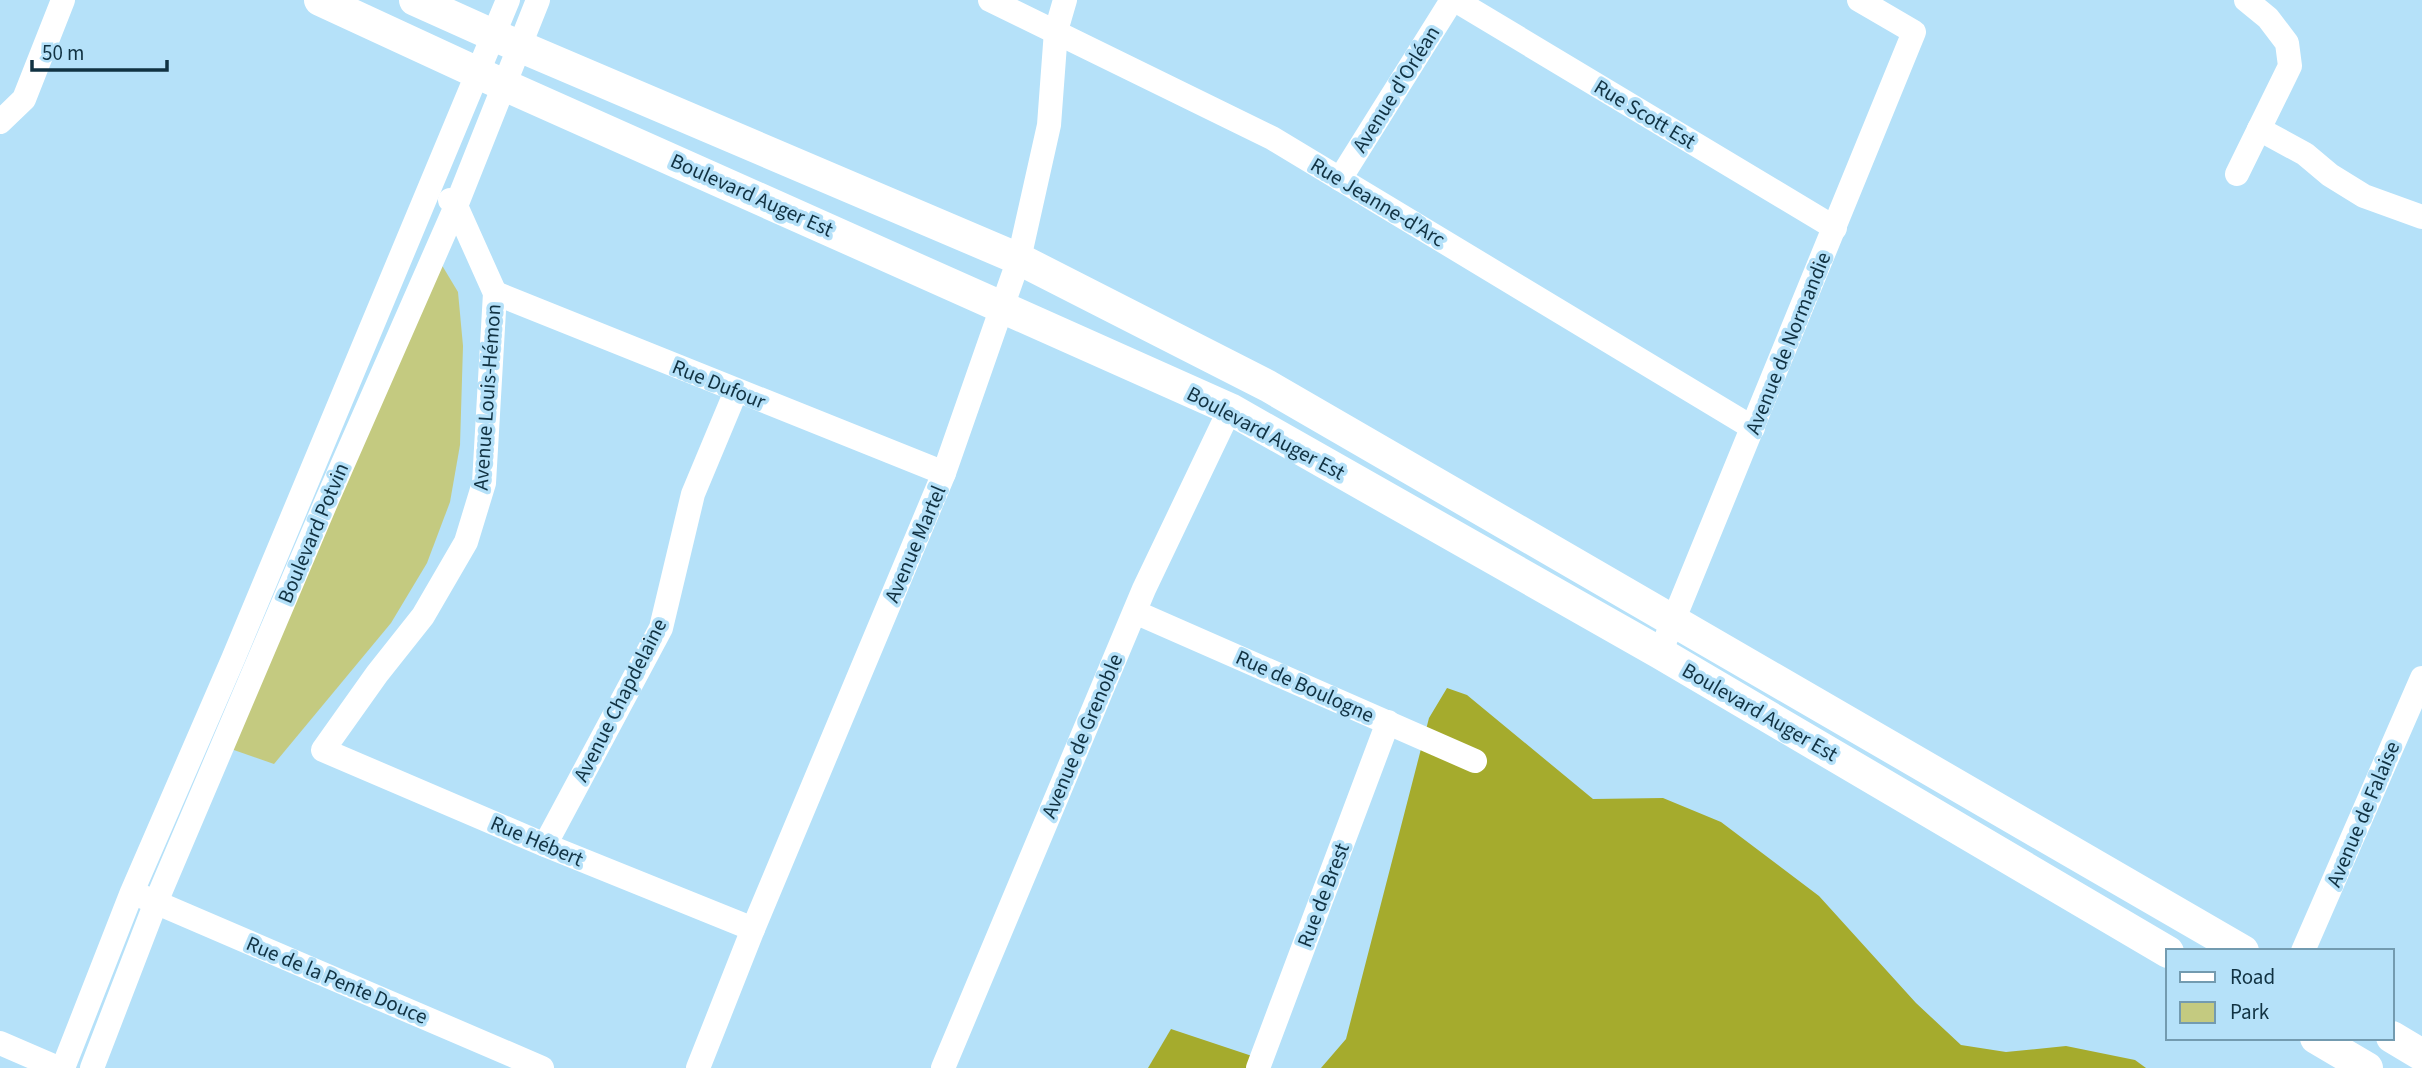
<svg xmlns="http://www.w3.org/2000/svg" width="2422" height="1068" font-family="'Source Sans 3',sans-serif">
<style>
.green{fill:#c4ca80}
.forest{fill:#a5ab2d}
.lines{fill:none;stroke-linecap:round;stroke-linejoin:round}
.minor{stroke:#fff;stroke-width:24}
.major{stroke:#fff;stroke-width:32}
.labels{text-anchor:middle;stroke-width:7;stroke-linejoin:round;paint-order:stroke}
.street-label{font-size:21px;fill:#113242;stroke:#b5e1f9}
</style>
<rect width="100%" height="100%" fill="#b5e1f9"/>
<polygon class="green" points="440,262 458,292 463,346 460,445 450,502 427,563 391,623 274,764 231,749"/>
<g class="forest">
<polygon points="1447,688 1467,695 1593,799 1663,798 1721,822 1819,896 1916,1003 1961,1045 2006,1052 2066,1046 2135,1060 2146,1068 1321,1068 1346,1039 1429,718"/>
<polygon points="1171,1029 1258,1058 1271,1068 1148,1068"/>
</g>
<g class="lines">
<g class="minor">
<polyline points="990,0 1272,138 1753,428"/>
<polyline points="1455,0 1835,228"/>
<polyline points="0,122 24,99 63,0"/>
<polyline points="2259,129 2305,154 2330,175 2364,196 2422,217"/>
<polyline points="2237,174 2290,66 2287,43 2268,18 2246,0"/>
<polyline points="1340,179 1452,0"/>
<polyline points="450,200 456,206 495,293 484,483 466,542 423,616 377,674 323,750 545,845 753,929"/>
<polyline points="495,293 944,473"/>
<polyline points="1135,612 1475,761"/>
<polyline points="1660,653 1914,32 1859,0"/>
<polyline points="545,845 661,628 693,494 736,391"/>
<polyline points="141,896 542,1068"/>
<polyline points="2303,951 2422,678"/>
<polyline points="0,1043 58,1068"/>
<polyline points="63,1068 132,892 233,659 508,0"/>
<polyline points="92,1068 156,902 327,500 456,206 538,0"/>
<polyline points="698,1068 753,929 944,473 1002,307 1019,259 1049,125 1056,31 1065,0"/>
<polyline points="943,1068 1144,589 1230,409"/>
<polyline points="1258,1068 1388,722"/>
</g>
<g class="major">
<polyline points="320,0 504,85 1230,409 1660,653 2168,952"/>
<polyline points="415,0 493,35 1019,259 1268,386 2243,951"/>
<polyline points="2392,1037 2422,1055"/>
<polyline points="2316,1038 2367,1068"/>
</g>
</g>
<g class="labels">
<g class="street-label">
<text transform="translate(1396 89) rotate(-58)" y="7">Avenue d'Orléan</text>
<text transform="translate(1645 114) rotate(31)" y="7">Rue Scott Est</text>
<text transform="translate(752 195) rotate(24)" y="7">Boulevard Auger Est</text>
<text transform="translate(1378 202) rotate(31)" y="7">Rue Jeanne-d'Arc</text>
<text transform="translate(1788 343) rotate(-68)" y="7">Avenue de Normandie</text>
<text transform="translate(719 384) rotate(22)" y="7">Rue Dufour</text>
<text transform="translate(487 397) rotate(-86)" y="7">Avenue Louis-Hémon</text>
<text transform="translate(1266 433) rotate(28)" y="7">Boulevard Auger Est</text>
<text transform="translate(313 533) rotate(-67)" y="7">Boulevard Potvin</text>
<text transform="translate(915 544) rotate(-67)" y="7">Avenue Martel</text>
<text transform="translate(1305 686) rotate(24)" y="7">Rue de Boulogne</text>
<text transform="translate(620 700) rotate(-63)" y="7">Avenue Chapdelaine</text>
<text transform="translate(1760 712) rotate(30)" y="7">Boulevard Auger Est</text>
<text transform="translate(1082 736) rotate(-67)" y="7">Avenue de Grenoble</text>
<text transform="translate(2363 814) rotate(-67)" y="7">Avenue de Falaise</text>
<text transform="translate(537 841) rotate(23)" y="7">Rue Hébert</text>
<text transform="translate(1323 895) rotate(-69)" y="7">Rue de Brest</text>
<text transform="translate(337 980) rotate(23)" y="7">Rue de la Pente Douce</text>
</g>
</g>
<rect x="2166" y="949" width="228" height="91" fill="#b5e1f9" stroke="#739bb0" stroke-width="2"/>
<rect x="2180" y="972" width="35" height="10" fill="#ffffff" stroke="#739bb0" stroke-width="2"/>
<text x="2230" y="984" font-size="21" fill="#113242">Road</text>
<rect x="2180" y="1002" width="35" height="21" fill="#c4ca80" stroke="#739bb0" stroke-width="2"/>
<text x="2230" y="1019" font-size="21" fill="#113242">Park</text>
<path d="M32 60v10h135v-10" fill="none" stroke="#113242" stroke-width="3.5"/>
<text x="42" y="60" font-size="21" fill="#113242" stroke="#b5e1f9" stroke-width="5" paint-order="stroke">50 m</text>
</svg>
